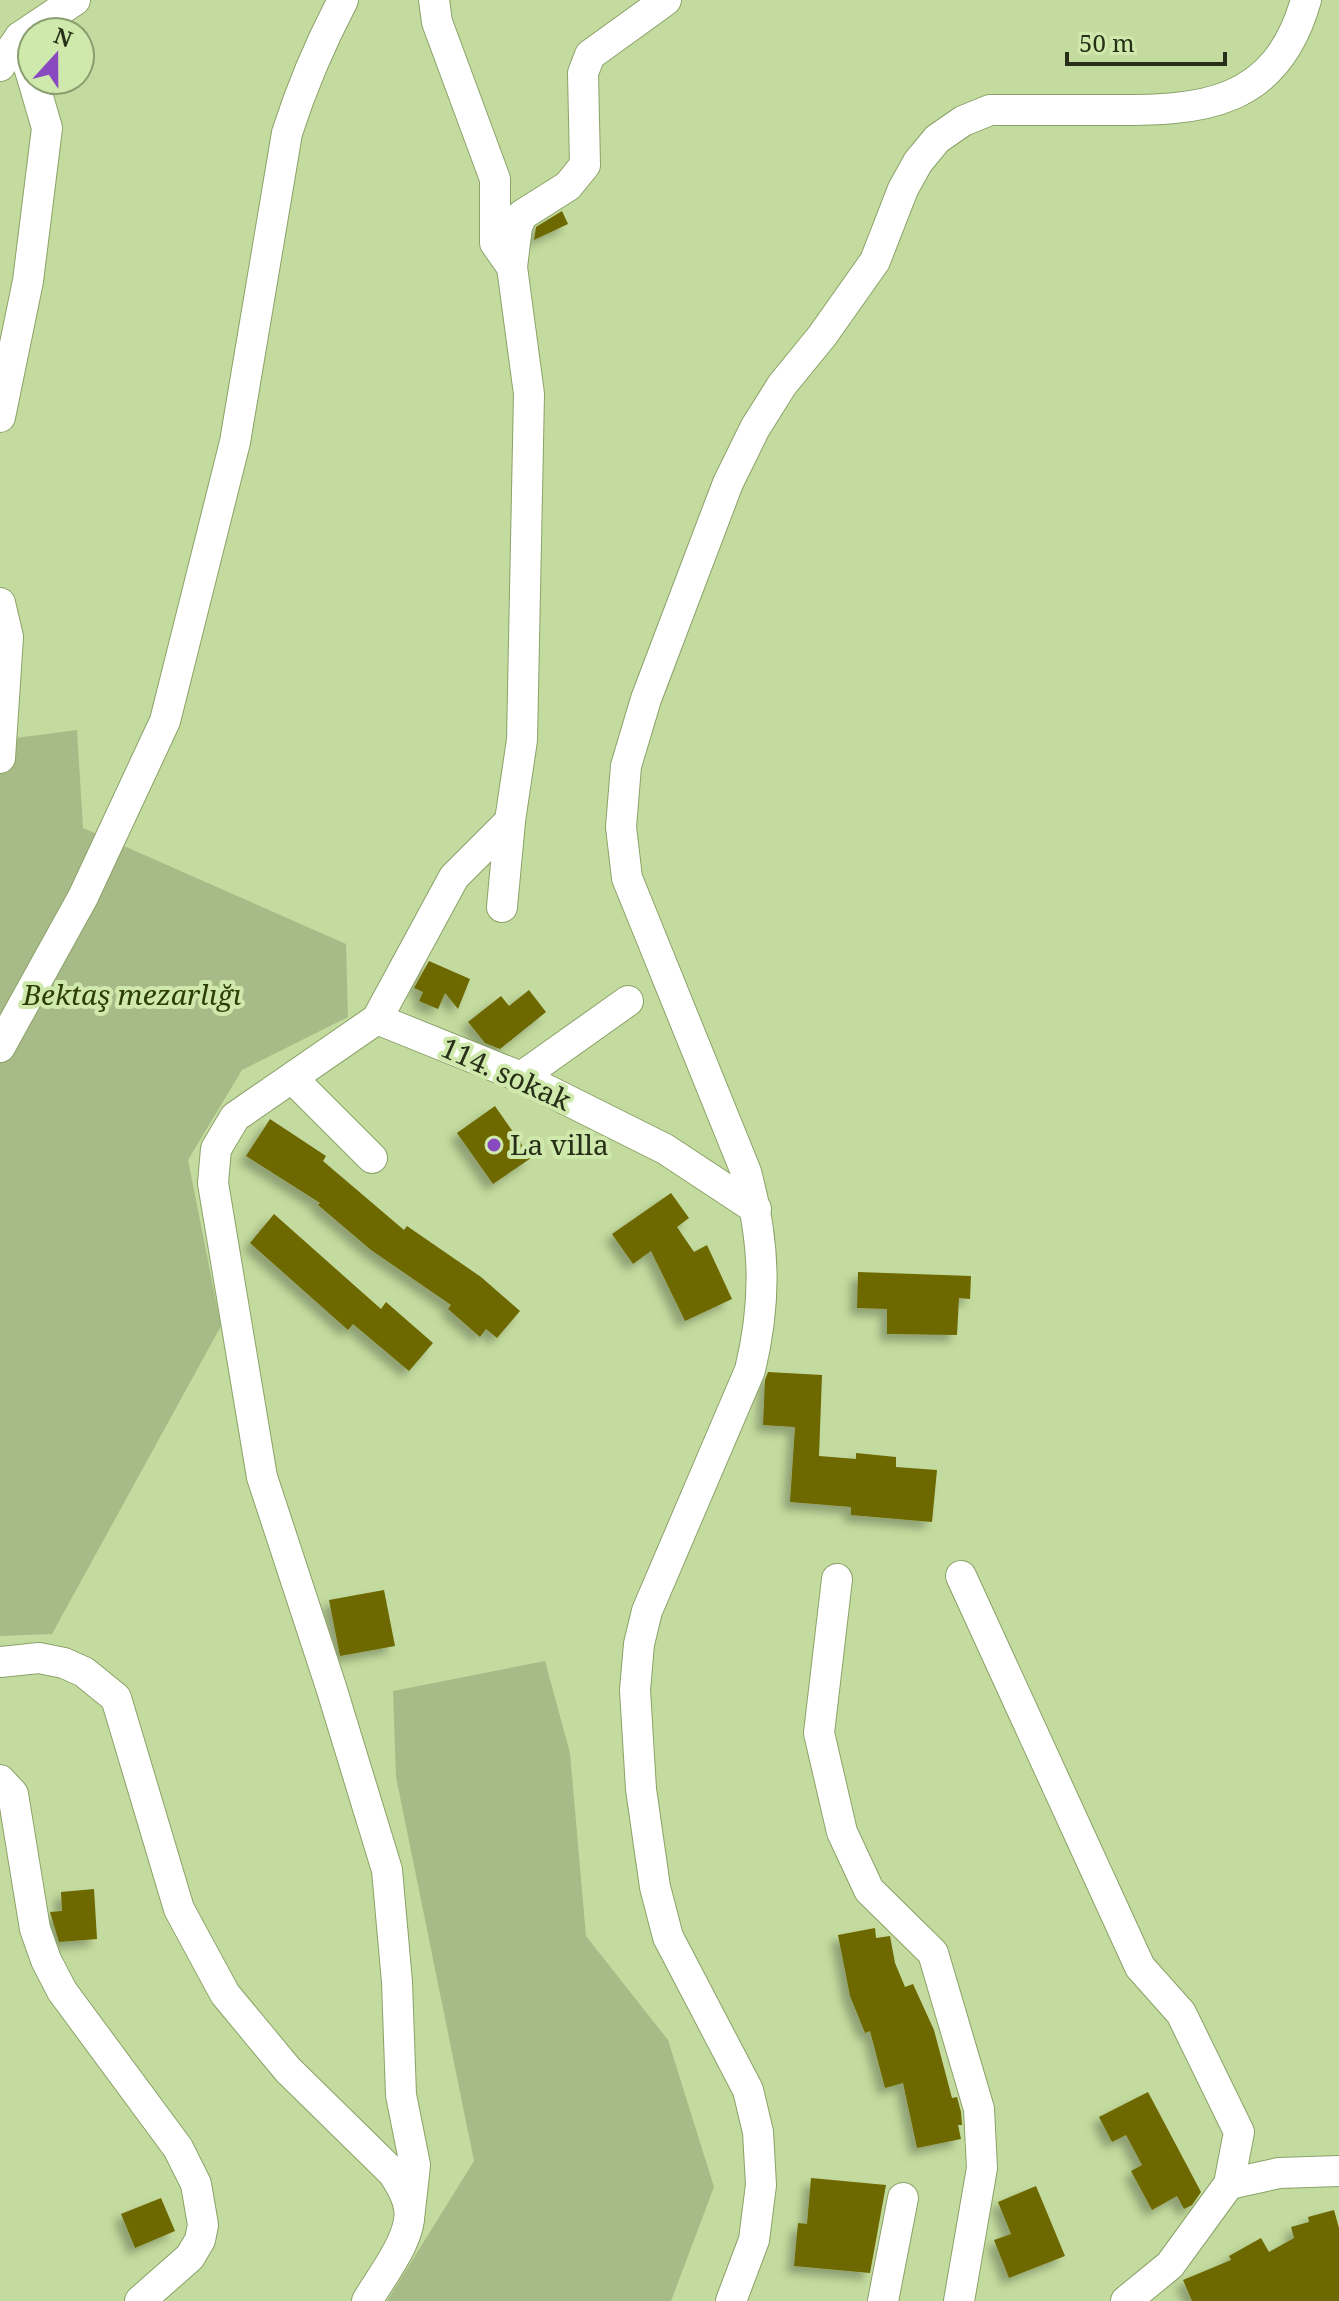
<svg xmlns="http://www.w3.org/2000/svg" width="1339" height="2301" font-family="'Noto Serif',serif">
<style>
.green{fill:#a6bb87}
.building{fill:#6e6800;filter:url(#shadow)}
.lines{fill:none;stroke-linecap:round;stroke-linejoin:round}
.minor-casing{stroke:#8ba268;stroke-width:32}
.minor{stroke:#fff;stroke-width:30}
.poi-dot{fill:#894abf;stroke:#cfe8ab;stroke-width:3}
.labels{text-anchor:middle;stroke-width:8;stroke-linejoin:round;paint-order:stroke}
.park-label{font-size:28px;font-style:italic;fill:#2d3e03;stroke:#cfe8ab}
.street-label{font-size:28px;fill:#272f18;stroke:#cfe8ab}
.poi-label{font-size:28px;fill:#272f18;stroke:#cfe8ab;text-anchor:start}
</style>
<defs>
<filter id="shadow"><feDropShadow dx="-7" dy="7" stdDeviation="4" flood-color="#0004"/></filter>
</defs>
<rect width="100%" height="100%" fill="#c3db9e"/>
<g class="green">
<polygon points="77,730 83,828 346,944 348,1017 242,1070 188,1160 221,1326 52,1634 0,1636 0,740"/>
<polygon points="545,1661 570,1753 586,1936 668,2040 714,2187 671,2301 387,2301 474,2161 396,1777 393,1691"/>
</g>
<g class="building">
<polygon points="562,211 568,224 534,240 536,227"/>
<polygon points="429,961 470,979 458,1009 445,993 438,1009 419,1001 423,992 414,988"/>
<polygon points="529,990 546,1012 500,1049 485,1043 468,1022 501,996 509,1006"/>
<polygon points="495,1106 531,1158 493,1184 457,1133"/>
<polygon points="270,1119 326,1156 323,1161 404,1230 407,1226 481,1277 520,1311 497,1338 486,1329 480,1337 448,1309 451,1305 371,1250 318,1205 320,1203 246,1156"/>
<polygon points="671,1193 689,1218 677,1227 694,1252 707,1245 732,1299 685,1321 651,1251 633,1264 612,1234"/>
<polygon points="274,1214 381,1309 386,1302 433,1343 409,1371 353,1324 348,1330 250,1243"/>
<polygon points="858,1272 971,1276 970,1299 959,1298 957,1335 887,1334 887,1309 857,1308"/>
<polygon points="768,1372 822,1375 819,1456 856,1459 856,1453 896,1457 896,1467 937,1470 932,1522 851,1515 851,1507 790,1502 795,1427 763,1425 765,1380"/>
<polygon points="384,1590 395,1646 340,1656 329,1600"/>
<polygon points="94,1889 97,1939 59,1942 50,1912 62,1911 61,1892"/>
<polygon points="875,1928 876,1938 890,1936 895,1963 905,1987 913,1984 934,2030 952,2098 957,2097 961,2112 962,2125 958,2125 961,2139 917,2148 903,2083 885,2088 870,2031 865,2033 850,1996 838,1935"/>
<polygon points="1148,2092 1201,2192 1192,2205 1184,2209 1177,2196 1152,2210 1131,2171 1142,2165 1126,2135 1112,2142 1099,2117"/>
<polygon points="811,2178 886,2185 870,2273 794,2266 798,2223 807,2224"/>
<polygon points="1036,2186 1065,2256 1009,2278 994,2240 1011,2234 998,2202"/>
<polygon points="161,2198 175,2231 135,2248 121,2214"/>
<polygon points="1334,2210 1339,2228 1339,2301 1192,2301 1183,2280 1231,2260 1229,2256 1261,2238 1269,2252 1294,2238 1291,2227 1309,2222 1308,2217"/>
</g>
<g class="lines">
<defs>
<g id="minor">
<polyline points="0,66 20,37"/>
<polyline points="32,77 20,37 75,0"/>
<polyline points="512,267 517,227 522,215 568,186 585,165 583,73 590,55 666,0"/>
<polyline points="0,417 28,281 47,128 33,80"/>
<polyline points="0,603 8,637 0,758"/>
<polyline points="502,907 510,821"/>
<polyline points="377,1019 521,1077 665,1149 756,1209"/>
<path d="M0,1047l83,-150 82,-176 70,-279 52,-309c15,-47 33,-89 56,-133"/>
<polyline points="521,1077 628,1001"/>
<polyline points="292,1078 372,1158"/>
<polyline points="961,1576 1140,1967 1181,2013 1239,2132 1229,2184 1170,2265 1126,2301"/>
<polyline points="837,1579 819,1733 842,1832 869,1890 933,1953 979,2109 982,2168 959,2301"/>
<path d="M0,1662l39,-4 25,5 20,9 32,26 63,211 46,85 63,76 105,103c7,11 14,22 16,35 5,28 -28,69 -42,93"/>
<polyline points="0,1780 13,1794 35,1929 46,1960 62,1991 178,2148 196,2184 203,2225 200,2240 190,2257 140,2301"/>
<polyline points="1229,2184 1279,2173 1339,2171"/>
<polyline points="410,2210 415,2165 401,2095 397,1982 387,1870 331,1687 262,1477 213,1183 216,1149 235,1117 377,1019 454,877 510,821 522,740 529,394 512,267 495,243 495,179 437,22 434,0"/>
<path d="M731,2301l23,-61 7,-55 -3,-53 -10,-42 -80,-153 -13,-50 -14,-98 -6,-99 4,-46 8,-33 103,-241c17,-70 15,-128 -4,-198l-119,-294 -6,-51 5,-61 20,-67 82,-216 27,-55 27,-43 40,-49 53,-75 28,-72 15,-27 19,-23 26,-18 27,-11c39,0 78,0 117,0 95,1 169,-4 199,-110"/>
<polyline points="883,2301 903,2198"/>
</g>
</defs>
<use href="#minor" class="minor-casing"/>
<use href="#minor" class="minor"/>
</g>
<circle class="poi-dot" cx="494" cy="1145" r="8"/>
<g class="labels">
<g class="park-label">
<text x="132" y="1005">Bektaş mezarlığı</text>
</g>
<g class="street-label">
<text transform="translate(506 1074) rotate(24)" y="10">114. sokak</text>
</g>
<g class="poi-label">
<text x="510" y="1155">La villa</text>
</g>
</g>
<g transform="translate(56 56) rotate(21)"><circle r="38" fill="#cfe8ab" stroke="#8c9e70" stroke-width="2"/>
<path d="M0-6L14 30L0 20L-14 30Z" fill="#894abf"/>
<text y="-12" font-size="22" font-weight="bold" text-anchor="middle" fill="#272f18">N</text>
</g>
<path d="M1067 52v12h158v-12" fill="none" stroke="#272f18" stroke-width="4"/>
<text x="1079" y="52" font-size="24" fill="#272f18" stroke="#cfe8ab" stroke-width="6" paint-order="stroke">50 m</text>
</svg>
